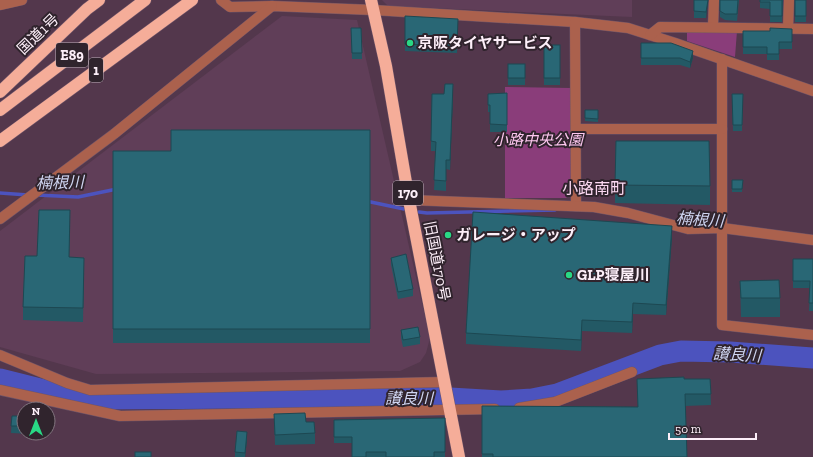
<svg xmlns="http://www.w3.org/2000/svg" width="813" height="457" font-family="'Zilla Slab','Noto Sans JP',serif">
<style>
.built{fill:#603e58}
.green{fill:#8a3d7a}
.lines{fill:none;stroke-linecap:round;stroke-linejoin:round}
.stream{stroke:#4c53be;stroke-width:3.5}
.river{stroke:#4c53be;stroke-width:21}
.minor-casing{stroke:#6e5468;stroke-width:11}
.highway-casing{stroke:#6e5468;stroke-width:13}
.minor{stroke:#ab614d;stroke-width:10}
.highway{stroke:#f5ad99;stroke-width:12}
.wall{fill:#235965}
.shaded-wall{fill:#1d4852}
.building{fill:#296775;stroke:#1d4852}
.poi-dot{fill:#29d885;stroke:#30242d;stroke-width:1.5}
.labels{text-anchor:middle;stroke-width:4;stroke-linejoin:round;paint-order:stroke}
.shield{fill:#30242d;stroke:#c0b2bc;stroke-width:1}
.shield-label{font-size:14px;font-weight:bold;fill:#fdeff9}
.street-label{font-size:15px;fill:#fdeff9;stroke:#30242d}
.poi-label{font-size:15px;font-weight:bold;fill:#fdeff9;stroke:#30242d;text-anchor:start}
.park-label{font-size:15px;font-style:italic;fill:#fec8f0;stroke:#30242d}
.water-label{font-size:16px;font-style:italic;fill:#cfd5f1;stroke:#30242d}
.neighbourhood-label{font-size:16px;fill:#fbd8f1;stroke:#30242d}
</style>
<rect width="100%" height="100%" fill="#53374c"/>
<g class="built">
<polygon points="382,0 632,0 632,17 388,6"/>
<polygon points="282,16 357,20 430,338 426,353 420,362 400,371 96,374 0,347 0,231"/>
</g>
<g class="green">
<polygon points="687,30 737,31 735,57 687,41"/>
<polygon points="505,87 571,88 572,192 566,198 505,198"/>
</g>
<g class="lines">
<g class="stream">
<polyline points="0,193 28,195"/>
<polyline points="36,195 78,197 117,189"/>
<polyline points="366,201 404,209"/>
<polyline points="419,212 427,213 555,210"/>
</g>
<polyline class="river" points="0,379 76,398 100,399 433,397 501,401 532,399 557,394 660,355 681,351 730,352 813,358"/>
<defs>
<g id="minor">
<polyline points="221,0 230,7 272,6 373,10 575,22 628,28 675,43 813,91"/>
<polyline points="0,5 22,0"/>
<polyline points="575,22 576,206"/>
<polyline points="713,26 714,0"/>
<polyline points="788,28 789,0"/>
<polyline points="650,35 660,27 813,29"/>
<polyline points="722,59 722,325 813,335"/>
<polyline points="576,129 722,129"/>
<polyline points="409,200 594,207 628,213 688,229 722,228 813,240"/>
<polyline points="0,219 114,134 272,6"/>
<polyline points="0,355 67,383 90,390 445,382"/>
<polyline points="0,390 120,416 495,409"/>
<polyline points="519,408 555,402 632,372"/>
</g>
<g id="highway">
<polyline points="371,0 386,66 409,200 459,457"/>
<polyline points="0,92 87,9 99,0"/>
<polyline points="0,110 145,0"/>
<polyline points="0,141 192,0"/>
</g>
</defs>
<use href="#minor" class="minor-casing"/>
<use href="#highway" class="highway-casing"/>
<use href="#minor" class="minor"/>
<use href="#highway" class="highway"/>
</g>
<g class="wall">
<polygon points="694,0 708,0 706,18 694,18"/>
<polygon points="720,0 739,0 737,21 725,20 720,17"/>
<polygon points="760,0 783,0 782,22 770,22 770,9 760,8"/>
<rect x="795" y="0" width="11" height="22"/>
<polygon points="405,16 458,26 457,53 405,51"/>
<polygon points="351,28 361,28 362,59 352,59"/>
<polygon points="792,29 792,49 779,49 779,60 767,60 767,54 743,54 743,31 770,31"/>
<polygon points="641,43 693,58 690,68 680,65 641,65"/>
<rect x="544" y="45" width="16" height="40"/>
<rect x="508" y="64" width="17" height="21"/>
<polygon points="507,93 507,132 490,132 490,112 488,112 488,94"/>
<polygon points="444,94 453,94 450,170 446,169 446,191 434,190 436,151 431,151 431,141"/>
<polygon points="732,94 743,94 742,131 733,131"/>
<polygon points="585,110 598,110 598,122 585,121"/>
<polygon points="370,130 370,343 113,343 113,151 171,151"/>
<polygon points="732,180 743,180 742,192 732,192"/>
<polygon points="615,185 710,186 710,205 615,203"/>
<polygon points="70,224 69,257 84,271 83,322 23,320 23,307 37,256"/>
<polygon points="672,237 666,315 633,314 632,333 582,331 581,351 466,344 466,333"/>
<polygon points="391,258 413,289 413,296 398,299 391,265"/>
<polygon points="793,259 813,259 813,311 809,311 810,288 793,288"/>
<polygon points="740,281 780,298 780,317 741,317"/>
<polygon points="401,330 420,337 420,344 403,347 401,338"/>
<polygon points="637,379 710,379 711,405 685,406 687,457 482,457 482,406 638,407"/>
<polygon points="24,410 24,433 32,433 32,434 11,433 12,416 23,416"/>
<polygon points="274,414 306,422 315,433 315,444 275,445"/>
<polygon points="445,418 445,457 352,457 352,443 334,443 334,420"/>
<polygon points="247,439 245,457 235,457 235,452"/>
</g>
<g class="shaded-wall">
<polygon points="708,0 706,18 706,12"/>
<polygon points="693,51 693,58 690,68 690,62"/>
<polygon points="453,84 453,94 450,170 450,160"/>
<polygon points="672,226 672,237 666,315 666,305"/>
<polygon points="633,303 633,314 632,333 632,322"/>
<polygon points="582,320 582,331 581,351 581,340"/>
<polygon points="247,432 247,439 245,457 245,453"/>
</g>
<g class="building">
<polygon points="694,0 708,0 706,12 694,11"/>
<polygon points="720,0 738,0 737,14 725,14 720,11"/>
<polygon points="760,0 782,0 782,16 770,16 770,2 760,2"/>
<rect x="795" y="0" width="11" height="16"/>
<polygon points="405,16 458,19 457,46 405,44"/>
<polygon points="351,28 361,28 362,53 352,53"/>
<polygon points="770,28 792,29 792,42 779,42 779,54 767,54 767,47 743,47 743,31 770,31"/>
<polygon points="641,43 671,43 693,51 690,62 680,58 641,58"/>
<rect x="544" y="45" width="16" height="33"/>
<rect x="508" y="64" width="17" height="14"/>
<polygon points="445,84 453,84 450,160 446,160 446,181 434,180 436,142 431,141 432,94 444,94"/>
<polygon points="507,93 507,125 490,124 490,105 488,105 488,94"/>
<polygon points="732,94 743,94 742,125 733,125"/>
<polygon points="585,110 598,110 598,119 585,118"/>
<polygon points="171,130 370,130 370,329 113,329 113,151 171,151"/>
<polygon points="616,141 709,141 710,186 615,185"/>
<polygon points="732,180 743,180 742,189 732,189"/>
<polygon points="39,210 70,210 69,257 84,258 83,308 23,307 25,256 37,256"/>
<polygon points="473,212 672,226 666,305 633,303 632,322 582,320 581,340 466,333"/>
<polygon points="406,254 413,289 398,292 391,258"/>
<polygon points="793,259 813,259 813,303 809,303 810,281 793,281"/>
<polygon points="779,280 780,298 741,298 740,281"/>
<polygon points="418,327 420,337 403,340 401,330"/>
<polygon points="684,377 684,379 710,379 711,394 685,394 687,457 493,457 493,454 482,454 482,406 638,407 637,379"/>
<polygon points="23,410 24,410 24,426 11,426 12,416 23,416"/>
<polygon points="305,413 306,422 314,422 315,433 275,435 274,414"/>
<polygon points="445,418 445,452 434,452 434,457 386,457 386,452 366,452 366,457 352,457 352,437 334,437 334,420"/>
<polygon points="237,431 247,432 245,453 235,452"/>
<rect x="135" y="452" width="16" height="5"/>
</g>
<g class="poi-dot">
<circle cx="410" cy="43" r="4"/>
<circle cx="448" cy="235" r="4"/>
<circle cx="569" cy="275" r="4"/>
</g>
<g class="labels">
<g class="shield">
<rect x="56" y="43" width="32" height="24" rx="3"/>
<rect x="89" y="58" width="14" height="24" rx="3"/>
<rect x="393" y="181" width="30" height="24" rx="3"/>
</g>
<g class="shield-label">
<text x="72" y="60">E89</text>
<text x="96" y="75">1</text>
<text x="408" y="198">170</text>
</g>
<g class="street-label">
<text transform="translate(38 34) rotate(-44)" y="5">国道1号</text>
<text transform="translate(437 261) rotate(79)" y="5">旧国道170号</text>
</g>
<g class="poi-label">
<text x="418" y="48">京阪タイヤサービス</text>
<text x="456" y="240">ガレージ・アップ</text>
<text x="577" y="280">GLP寝屋川</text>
</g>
<g class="park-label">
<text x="538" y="145">小路中央公園</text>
</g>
<g class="water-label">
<text transform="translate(60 182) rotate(-1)" y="6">楠根川</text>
<text transform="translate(700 219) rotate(4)" y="6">楠根川</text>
<text transform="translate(737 354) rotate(3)" y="6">讃良川</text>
<text x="409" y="404">讃良川</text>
</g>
<g class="neighbourhood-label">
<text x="594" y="194">小路南町</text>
</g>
</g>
<g transform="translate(36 421)"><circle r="19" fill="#30242d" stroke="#82757f"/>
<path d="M0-3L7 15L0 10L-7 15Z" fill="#29d885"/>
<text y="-6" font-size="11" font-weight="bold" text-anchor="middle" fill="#fdeff9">N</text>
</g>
<path d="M669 433v6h87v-6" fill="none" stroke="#fdeff9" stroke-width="2"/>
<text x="675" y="433" font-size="12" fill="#fdeff9" stroke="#30242d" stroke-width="3" paint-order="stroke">50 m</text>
</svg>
